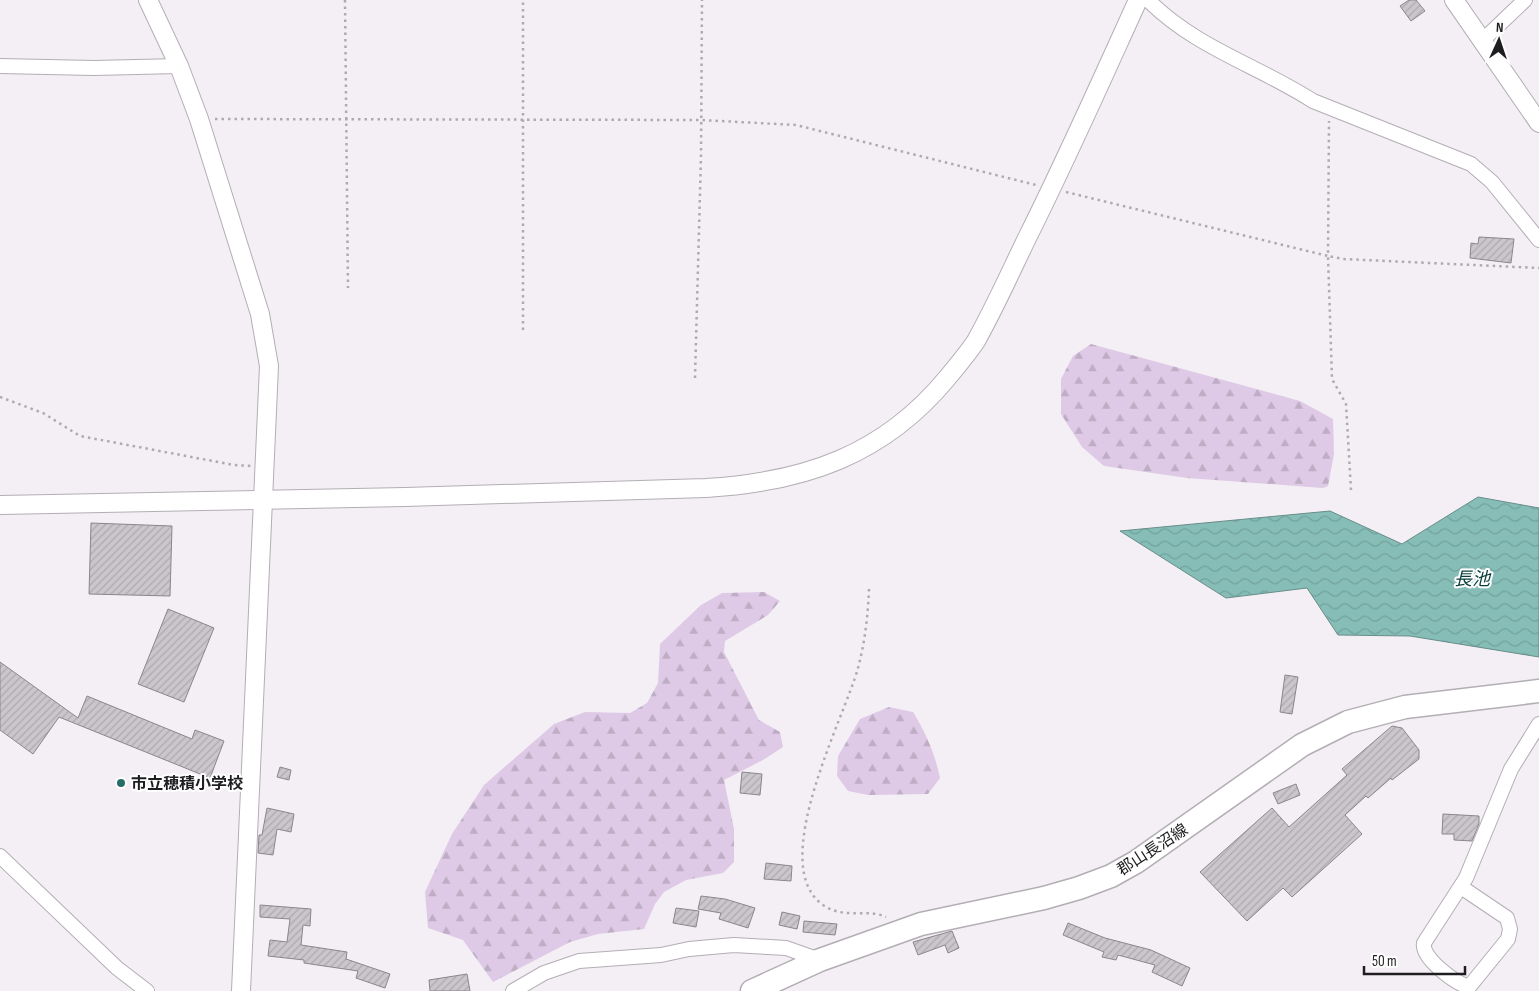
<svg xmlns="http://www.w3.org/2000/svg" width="1539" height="991" font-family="'Sofia Sans Condensed','Noto Sans JP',sans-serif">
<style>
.forest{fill:url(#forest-firs)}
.water{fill:url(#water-waves);stroke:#678d89}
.building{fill:url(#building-hatch);stroke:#8a868c}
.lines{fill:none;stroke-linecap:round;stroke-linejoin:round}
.minor-casing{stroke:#b3aeb4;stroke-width:16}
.tertiary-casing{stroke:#b3aeb4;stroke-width:20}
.primary-casing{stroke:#b3aeb4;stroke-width:25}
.path{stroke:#aeaaaf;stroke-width:2.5;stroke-dasharray:2.5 4;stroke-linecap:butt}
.minor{stroke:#fff;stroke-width:14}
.tertiary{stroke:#fff;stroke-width:18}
.primary{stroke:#fff;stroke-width:22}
.poi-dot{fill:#256e68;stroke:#fffeff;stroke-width:2}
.labels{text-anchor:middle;stroke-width:4;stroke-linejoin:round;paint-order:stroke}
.poi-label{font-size:16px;font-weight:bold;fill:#1e1d1f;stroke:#fffeff;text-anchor:start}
.street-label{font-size:16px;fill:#1e1d1f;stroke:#fffeff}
.water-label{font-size:18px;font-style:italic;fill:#0b403c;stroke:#fffeff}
</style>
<defs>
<pattern id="forest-firs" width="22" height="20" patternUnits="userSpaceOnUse" patternTransform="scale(1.25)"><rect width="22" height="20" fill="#decae6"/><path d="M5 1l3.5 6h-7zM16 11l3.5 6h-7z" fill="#beadc5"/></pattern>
<pattern id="water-waves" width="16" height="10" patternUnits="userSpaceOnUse" patternTransform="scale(1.25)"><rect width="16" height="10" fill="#86bdb7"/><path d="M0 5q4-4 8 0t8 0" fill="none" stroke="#73a29d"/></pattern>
<pattern id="building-hatch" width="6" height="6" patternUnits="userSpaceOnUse" patternTransform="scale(1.25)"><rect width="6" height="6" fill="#cac6cc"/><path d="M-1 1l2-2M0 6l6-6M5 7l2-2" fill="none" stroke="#adaaaf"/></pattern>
</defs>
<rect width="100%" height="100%" fill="#f4eff5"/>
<g class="forest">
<polygon points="1091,344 1300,401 1333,419 1334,454 1328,486 1323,488 1187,478 1104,466 1082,447 1061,414 1061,379 1073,356"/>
<polygon points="764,592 780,601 768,615 725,641 724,652 759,720 780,732 783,747 763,760 724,780 734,829 734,862 723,873 686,880 664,892 655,904 644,929 598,934 570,942 493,982 463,940 428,928 425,892 452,834 484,785 554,724 585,712 630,713 647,703 658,683 660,644 701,605 722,593"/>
<path d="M889,707l24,5c13,21 22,42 27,66l-12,16 -60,1 -20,-4 -11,-15 1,-20 22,-37z"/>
</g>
<polygon class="water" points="1478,497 1539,508 1539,657 1410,636 1338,635 1307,588 1226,598 1120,531 1330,511 1402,544"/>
<g class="building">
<polygon points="1409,0 1416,0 1425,11 1411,21 1400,6"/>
<polygon points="1479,237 1514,239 1511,263 1470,258 1471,243 1478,244"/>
<polygon points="91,523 172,526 170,596 89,594"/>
<polygon points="168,609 214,628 184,702 138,684"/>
<polygon points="0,662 78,718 87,696 192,739 195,730 224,741 210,778 59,717 33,754 0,730"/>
<polygon points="1285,675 1298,677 1292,714 1280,712"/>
<polygon points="1392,726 1402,728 1419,750 1419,759 1392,780 1391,778 1368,798 1366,796 1345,815 1362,834 1292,897 1283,888 1247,921 1200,872 1272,808 1289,827 1347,775 1342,769"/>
<polygon points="280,767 291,770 289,780 277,777"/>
<polygon points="742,772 762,774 760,795 740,793"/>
<polygon points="1296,784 1300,795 1278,804 1273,793"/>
<polygon points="267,808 294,814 291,832 277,829 273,855 258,853 259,835 262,835"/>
<polygon points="1443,814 1479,816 1479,824 1472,841 1454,840 1454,834 1442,834"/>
<polygon points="766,863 792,866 791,881 764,879"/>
<polygon points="701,896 725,899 755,908 748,928 719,919 721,913 698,909"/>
<polygon points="260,905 311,909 310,926 303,925 301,945 347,952 346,959 390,974 385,988 356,978 358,971 304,963 304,960 268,956 270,940 287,942 290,919 260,917"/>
<polygon points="676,908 699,911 696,927 673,923"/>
<polygon points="782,912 800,916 797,929 779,925"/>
<polygon points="804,921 837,924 835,935 803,932"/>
<polygon points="1068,923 1105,938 1151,950 1190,968 1182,986 1152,972 1155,965 1118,955 1116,960 1102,957 1104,952 1063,935"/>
<polygon points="952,931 959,948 948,953 945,945 918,955 913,942"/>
<polygon points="467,974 470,991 430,991 429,980"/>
</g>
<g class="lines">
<defs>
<g id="minor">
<path d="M1148,0c48,48 109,65 165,101l158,63 21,18 47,58"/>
<polyline points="1483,40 1525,0"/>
<polyline points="0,66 94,68 179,66"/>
<polyline points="0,856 117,968 147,991"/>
<path d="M1461,887l46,31 3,11 -2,10 -39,48c-14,-4 -48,-29 -45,-44l42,-65 45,-109 28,-45"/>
<polyline points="513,991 544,973 579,961 661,955 689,949 734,945 786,948 820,960"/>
</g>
<g id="tertiary">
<polyline points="148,0 179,66 199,119 260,314 269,366 241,991"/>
<polyline points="1454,0 1539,123"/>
<path d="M0,505l405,-8 301,-9c99,-6 178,-33 242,-111 10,-12 20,-24 28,-36 19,-34 35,-70 52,-105 39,-78 74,-157 110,-236"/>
</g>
<polyline id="primary" points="752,991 820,960 921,924 1044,898 1079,888 1111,876 1136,862 1302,745 1348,722 1405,707 1539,691"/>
</defs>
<use href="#minor" class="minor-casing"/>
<use href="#tertiary" class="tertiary-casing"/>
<use href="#primary" class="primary-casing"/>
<g class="path">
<polyline points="345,0 348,288"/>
<polyline points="215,119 701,120 796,125 1036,185"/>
<polyline points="1066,192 1328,256 1329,121"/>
<polyline points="523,330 523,0"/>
<polyline points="695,378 701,156 702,0"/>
<polyline points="0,397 43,413 80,436 234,465 251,466"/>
<polyline points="1351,490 1346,404 1332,379 1328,256 1343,259 1539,268"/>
<path d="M869,589c-1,26 -4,53 -11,79 -14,51 -92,197 -35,237 22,15 44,3 63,12"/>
</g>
<use href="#minor" class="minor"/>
<use href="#tertiary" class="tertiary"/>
<use href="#primary" class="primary"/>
</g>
<circle class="poi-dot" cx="121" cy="783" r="5"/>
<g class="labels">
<g class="poi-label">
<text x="131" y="789">市立穂積小学校</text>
</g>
<g class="street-label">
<text transform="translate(1152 849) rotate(-33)" y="6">郡山長沼線</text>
</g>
<g class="water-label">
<text x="1472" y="585">長池</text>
</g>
</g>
<g transform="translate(1499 40) rotate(3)" stroke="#fffeff" stroke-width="4" paint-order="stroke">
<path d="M0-4L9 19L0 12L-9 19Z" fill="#1e1d1f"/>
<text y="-8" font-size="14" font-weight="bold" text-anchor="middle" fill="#1e1d1f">N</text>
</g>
<path d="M1364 966v8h101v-8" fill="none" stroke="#1e1d1f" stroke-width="2.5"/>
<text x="1372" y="966" font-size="15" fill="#1e1d1f" stroke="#fffeff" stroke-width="4" paint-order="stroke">50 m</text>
</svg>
